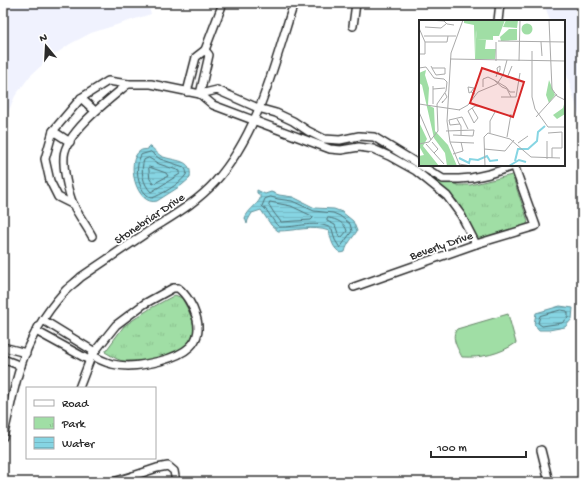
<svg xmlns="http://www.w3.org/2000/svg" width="585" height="485" font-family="'Gochi Hand',sans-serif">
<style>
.built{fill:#f0f2fe}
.park{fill:url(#park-tufts);stroke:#668468}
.pitch{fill:#a0dea5;stroke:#668468}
.water{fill:url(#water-rules);stroke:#629199}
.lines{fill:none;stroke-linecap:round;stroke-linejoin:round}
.shore{stroke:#4f6f75;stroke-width:1}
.street-casing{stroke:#2b2b2b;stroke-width:10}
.street{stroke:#fff;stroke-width:7}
.labels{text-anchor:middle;stroke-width:3.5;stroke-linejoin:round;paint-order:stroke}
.street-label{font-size:12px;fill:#2b2b2b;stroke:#fff}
.inset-river{fill:none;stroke:#86d5e3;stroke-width:2}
.inset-road{fill:none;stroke:#aaa;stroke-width:1}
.view{fill:#d62828;fill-opacity:0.15;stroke:#d62828;stroke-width:2}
.inset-edge{fill:none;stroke:#2b2b2b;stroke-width:2}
</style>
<defs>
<pattern id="park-tufts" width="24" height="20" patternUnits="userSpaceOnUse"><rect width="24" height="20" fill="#a0dea5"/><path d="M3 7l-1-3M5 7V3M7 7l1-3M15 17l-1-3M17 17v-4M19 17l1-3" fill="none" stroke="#8abf8e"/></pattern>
<pattern id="water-rules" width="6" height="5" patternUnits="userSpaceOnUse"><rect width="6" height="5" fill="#86d5e3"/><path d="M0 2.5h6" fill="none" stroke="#74b7c3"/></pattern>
</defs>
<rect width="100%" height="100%" fill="#fff"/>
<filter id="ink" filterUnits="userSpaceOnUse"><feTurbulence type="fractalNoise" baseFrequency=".025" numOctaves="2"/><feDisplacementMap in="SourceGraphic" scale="8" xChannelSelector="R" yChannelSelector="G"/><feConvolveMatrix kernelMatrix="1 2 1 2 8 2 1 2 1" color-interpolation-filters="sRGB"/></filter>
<g filter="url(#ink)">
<g class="built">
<polygon points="3,3 147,3 151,14 91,33 70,44 51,57 30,76 15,96 3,124"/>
<polygon points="544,3 582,3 582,124 564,66 564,21 550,21"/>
</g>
<g class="park">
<polygon points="512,175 528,221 526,227 481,240 476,238 457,201 436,182 438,179 458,185 470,185"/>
<path d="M175,295l7,3c6,12 16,28 11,41 -7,17 -56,26 -71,22 -6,-2 -12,-6 -17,-9l19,-26 27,-18z"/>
</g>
<path class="pitch" d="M508,314l8,29c-16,11 -34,15 -54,14 -4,-8 -12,-20 -5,-28z"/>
<g class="water">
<path d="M149,146c5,2 7,7 12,10 14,6 32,2 29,22l-8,7 -25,16c-21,6 -32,-41 -17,-50 2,-2 6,-1 8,-2z"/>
<path d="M257,190l8,4 6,-2 8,3 14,2 22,11 19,1 8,3 11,9 4,10c-4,7 -10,12 -12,21l-4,1c-8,-4 -10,-13 -12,-22 -16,-6 -34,0 -51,0l-7,-6 -10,-15 -9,3 -4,7 -1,4 -2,-6c3,-8 11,-12 15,-19v-4l-3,-2z"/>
<polygon points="560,306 573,308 572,319 565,327 549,330 539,330 534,324 536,313"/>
</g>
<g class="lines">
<g class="shore">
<path d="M151,152l9,7 24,8c2,3 4,6 1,9 -4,7 -26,20 -33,22 -15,-6 -18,-31 -11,-43z"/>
<path d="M149,158l10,6 21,7v3l-29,18c-8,-8 -11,-21 -7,-32z"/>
<polygon points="149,167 166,173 168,176 153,184 150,179"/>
<path d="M271,197l7,2 14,2 22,10 19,2 7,3 10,8 2,7 -12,17 -5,-8 -3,-11c-15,-10 -36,-1 -53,-2 -7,-6 -10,-16 -17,-21l3,-7z"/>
<polygon points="270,202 291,206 312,216 313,218 311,220 281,222 274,213 269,205"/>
<path d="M329,218c7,1 16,5 18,13l-5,6 -3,-1 -4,-11 -8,-4v-2z"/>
<polygon points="561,310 567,311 568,313 568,318 562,323 542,326 538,323 540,316"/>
</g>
<defs>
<g id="street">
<polyline points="498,21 500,3"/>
<polyline points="353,26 356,3"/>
<polyline points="205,50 223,3"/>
<polyline points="81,98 95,111"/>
<polyline points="53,131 70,142"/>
<polyline points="74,205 58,197 50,181 45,159 53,131 81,98 108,81 128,84 151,84 200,94 209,55 205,50 196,57 187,92"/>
<path d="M92,236c-6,-11 -14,-21 -19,-32 -5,-12 -10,-35 -9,-48 2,-24 46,-57 64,-72"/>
<polyline points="476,244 461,215 447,196 416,171 389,156 373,149 359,147 341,150 330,149 213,105 200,94 217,90 258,108 276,113 293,121 308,131 324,139 340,140 359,136 374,137 443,179 459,179 471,178 489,174 514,166"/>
<polyline points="354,287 476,244 536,226 514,165"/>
<path d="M173,288h5c8,6 15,18 18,28 9,28 -13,39 -36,45 -16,4 -32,7 -48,3 -7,-2 -14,-5 -20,-9l24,-30 28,-21z"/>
<polyline points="43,320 95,352"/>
<polyline points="36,331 89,360"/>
<polyline points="3,347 26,353"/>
<polyline points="3,359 21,366"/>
<polyline points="79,388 91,357"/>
<path d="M3,437c6,-23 10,-47 17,-69 9,-28 25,-55 45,-77 5,-5 11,-9 16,-14 24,-16 47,-32 71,-48 22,-14 45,-27 63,-47 44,-49 59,-118 79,-179"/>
<polyline points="541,450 549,482"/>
<polyline points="113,482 133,476"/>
<polyline points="137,482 133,476 157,468 168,466 174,471 176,482"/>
</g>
</defs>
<use href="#street" class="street-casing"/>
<use href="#street" class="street"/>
</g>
</g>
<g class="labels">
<g class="street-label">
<text transform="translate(149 218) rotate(-34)" y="4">Stonebriar Drive</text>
<text transform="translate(441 245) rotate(-19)" y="4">Beverly Drive</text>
</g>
</g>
<g transform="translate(419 20)">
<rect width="146" height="146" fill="#fff"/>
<path d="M87,0h12l-1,8 -14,-1zM57,9l1,10 16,1h-7l-1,9h11l-1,10h-20zM90,9h8v11l-16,1 -1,-4zM7,50l-1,5 4,13 -1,17 6,3 1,23 13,14 9,21h-10l-2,-13 -11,-15 -12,-53 -3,-2v-10zM0,102l8,17 -4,7 16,20h-20v-10l5,-1 -5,-9z" fill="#a0dea5"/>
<path d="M45,0h41l-6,16h-6v4l-16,-1 -1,-9 -1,27 -1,-32 -10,-2z" fill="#a0dea5"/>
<path d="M130,60l6,15 -6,8 -3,-8zM146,81v13l-8,5 -4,-4 10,-7z" fill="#a0dea5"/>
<path d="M102.5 9a5.5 5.5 0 1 1 11 0a5.5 5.5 0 1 1-11 0Z" fill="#a0dea5"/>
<path class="inset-river" d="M40,138l10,5 1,-4 8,1 9,-4 3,5 8,-1M96,141l3,-12h10l9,-8 1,-9 7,-6M90,146l10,-6 7,2"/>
<path class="inset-road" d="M10,0l15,1M24,0l4,4 7,1M130,0l3,69 5,7 8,4M6,7l16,1 5,-4M0,8l6,14v12h-6M5,16h32M79,21l67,1M6,22h22l1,-6M77,22v19M122,22l1,14M113,31v46l3,12 13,18h17M31,39l115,2M100,41l1,-41M12,46l2,4 3,5 9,-1v-6h-13M0,48l7,-1 8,11 10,1 3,3 -1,9 -9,13 1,27 -9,11 -10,2M77,57l1,-3 1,-1 2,-3v-4l-3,2 1,6M88,58l5,-12M64,67v-8l5,-2 6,3M14,69l12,-1M52,72l3,-4 -6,-1 1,6 2,-1 4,2M82,77h15l4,-24M92,77l-4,-8 -5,-2 -8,-7 12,7 4,5h5M24,81l-1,2 5,-6 -2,-4M0,84l41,6M14,84v-18M53,88l6,10 -4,5 -6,-12 7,-5h5M40,90l9,-5 10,-13 19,-8 6,-9 4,-15M0,92l12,28M117,97l21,-23M38,99l4,7v9M41,104l-10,1 -1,-5 13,-3 6,12M27,111l28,-1 -1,6 -20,-1M71,113v-12l5,-9M129,113l14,-1v16h-10v10M88,117l4,-23M13,122l6,7 -4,4M31,122l24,1M99,123l10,-7M7,124l18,20M65,129l21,2 9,-11M34,134l10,-3 -2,-9M128,139v-18M40,144l12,2M41,146l-10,-24 -3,-21 4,-68 12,-33M66,146l-1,-29 4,-4 22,6 21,18 29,1"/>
<path class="view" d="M63,48l42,14 -11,35 -43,-14z"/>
<rect width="146" height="146" class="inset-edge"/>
</g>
<rect width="585" height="485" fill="none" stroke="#fff" stroke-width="16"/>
<rect x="8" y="8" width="569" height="469" fill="none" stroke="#2b2b2b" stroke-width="1.5" filter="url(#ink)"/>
<rect x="26" y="387" width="130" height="72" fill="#ffffff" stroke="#aaaaaa"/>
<rect x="34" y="400" width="20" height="6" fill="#ffffff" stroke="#aaaaaa"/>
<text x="62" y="407" font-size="12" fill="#2b2b2b">Road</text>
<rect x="34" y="417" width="20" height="12" fill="url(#park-tufts)" stroke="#aaaaaa"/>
<text x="62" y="427" font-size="12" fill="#2b2b2b">Park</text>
<rect x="34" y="437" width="20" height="12" fill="url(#water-rules)" stroke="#aaaaaa"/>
<text x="62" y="447" font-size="12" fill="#2b2b2b">Water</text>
<g transform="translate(46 46) rotate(342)" stroke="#ffffff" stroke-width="3" paint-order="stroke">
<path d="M0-3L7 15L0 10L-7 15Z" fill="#2b2b2b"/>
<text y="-6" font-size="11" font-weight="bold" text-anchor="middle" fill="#2b2b2b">N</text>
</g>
<path d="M431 451v6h95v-6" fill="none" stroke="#2b2b2b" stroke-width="2"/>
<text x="437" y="451" font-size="12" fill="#2b2b2b" stroke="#ffffff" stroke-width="3" paint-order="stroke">100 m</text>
</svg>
